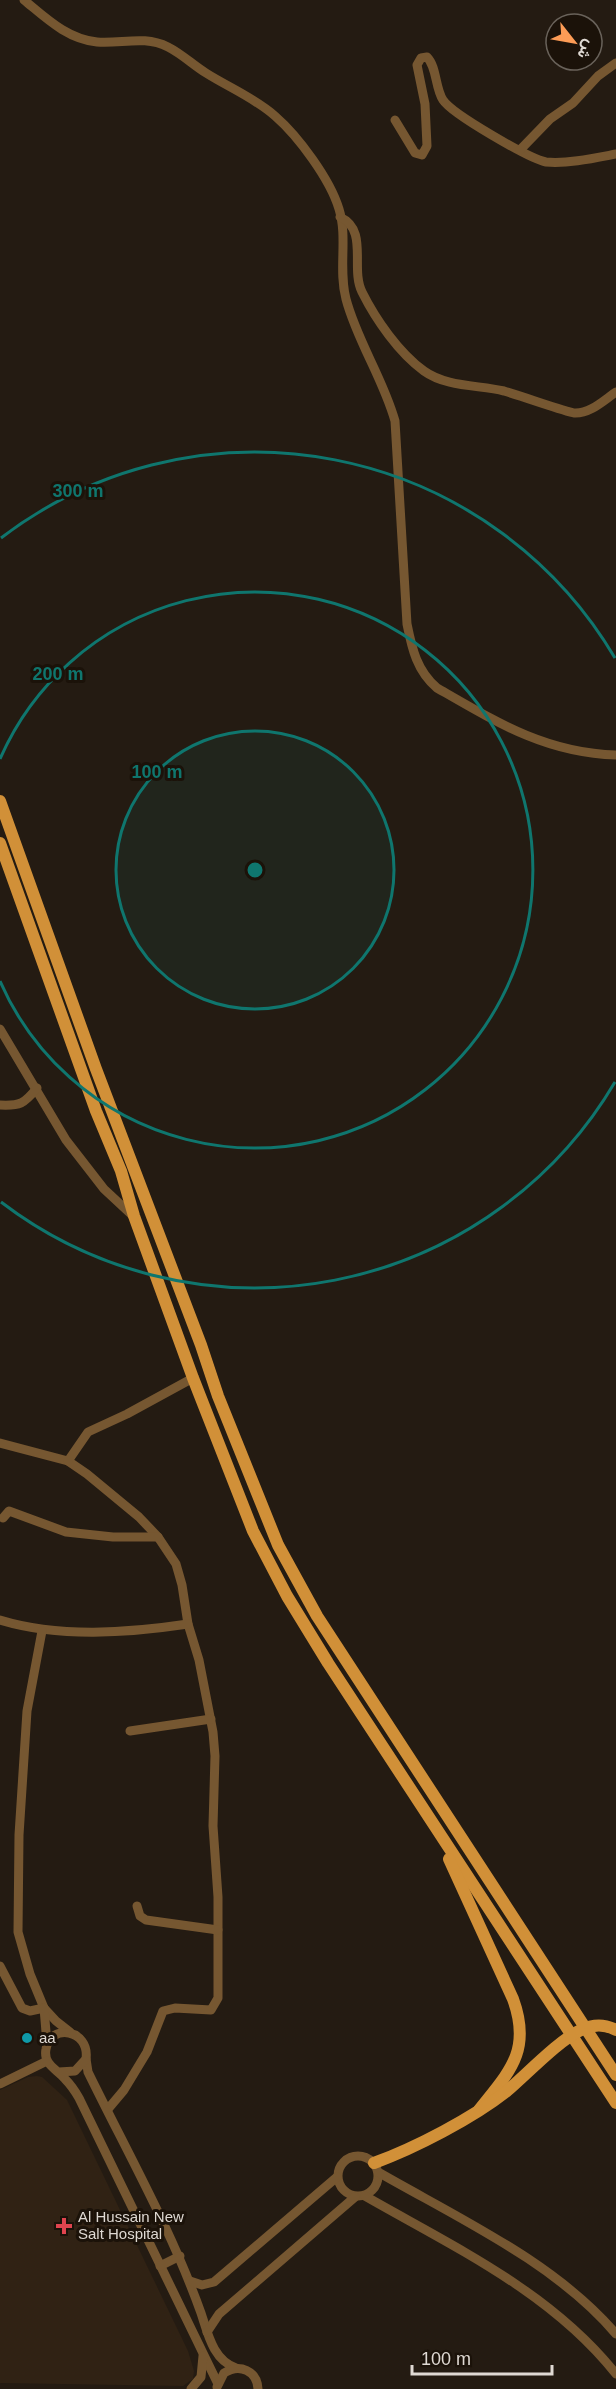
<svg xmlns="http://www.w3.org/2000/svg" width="616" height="2389" font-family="Helvetica,Vazirmatn,sans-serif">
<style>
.built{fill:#302214}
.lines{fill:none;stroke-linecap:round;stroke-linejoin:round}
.minor{stroke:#765731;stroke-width:9}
.major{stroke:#d19038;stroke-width:12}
.ring{fill:none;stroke:#0f766e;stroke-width:3}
.culture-dot{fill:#0f9aa8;stroke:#1b1209;stroke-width:2}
.health-dot{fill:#e0444e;stroke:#1b1209;stroke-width:2}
.labels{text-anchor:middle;stroke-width:6;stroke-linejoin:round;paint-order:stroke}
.poi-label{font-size:15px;fill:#dfd9d3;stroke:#1b1209;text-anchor:start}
.centre{fill:#0f766e;stroke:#1b1209;stroke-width:3}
.ring-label{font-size:18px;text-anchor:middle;font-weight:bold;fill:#0f766e;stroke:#1b1209;stroke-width:6;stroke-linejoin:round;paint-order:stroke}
</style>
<rect width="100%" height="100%" fill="#241b12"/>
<polygon class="built" points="37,2076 42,2077 67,2100 188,2351 194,2371 193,2379 183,2386 0,2383 0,2090 28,2077"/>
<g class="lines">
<g class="minor">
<path d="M24,0c22,18 43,39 73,42 25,2 47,-7 71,5 14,7 25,18 38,26 22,14 49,25 69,43 23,20 55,63 64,93 9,29 -1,60 7,90 11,42 37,79 49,122l12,203c5,25 10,47 30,64 59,34 109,65 179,67"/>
<path d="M395,120l20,33 7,2 5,-9 -2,-42 -8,-39 4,-7 6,-1c10,10 8,31 16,43 9,14 87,59 103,62 22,2 49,-4 70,-8"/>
<polyline points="520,150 550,119 573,103 598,76 616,63"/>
<path d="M340,217c29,13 10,51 22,75 14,28 37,61 62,79 22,16 55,14 80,20 24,7 47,16 70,22 16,1 30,-13 42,-21"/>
<polyline points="0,1029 66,1140 104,1189 133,1216"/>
<path d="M0,1105c20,1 24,-1 37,-17"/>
<polyline points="0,1443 68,1461 87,1474 139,1517 158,1537 176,1564 182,1585 188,1624 199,1660 213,1732 215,1756 213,1826 218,1897 218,1998 211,2010 175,2008 163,2011 147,2052 124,2090 108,2109"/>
<polyline points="68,1461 88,1432 127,1414 193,1378"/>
<polyline points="3,1518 9,1511 66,1532 113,1537 158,1537"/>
<path d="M0,1620c59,18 128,13 188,4"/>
<polyline points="42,1631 27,1711 19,1835 18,1932 30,1974 44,2008 56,2021 70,2032"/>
<polyline points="130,1731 211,1719"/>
<polyline points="137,1906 140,1916 146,1920 218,1930"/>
<polyline points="0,1966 22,2008 30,2011 44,2008"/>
<polyline points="44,2008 47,2044"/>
<path d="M86,2059l2,13c39,80 83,157 113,241 7,21 12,47 35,55"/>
<path d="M59,2072l16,-1 11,-12c4,-30 -36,-36 -40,-10 -3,16 11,20 19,30 6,6 10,12 14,19l139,286"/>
<polyline points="0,2084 47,2061"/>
<circle cx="358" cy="2176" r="20"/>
<path d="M378,2172c80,46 178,91 238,162"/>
<path d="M365,2196c89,51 186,96 251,178"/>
<polyline points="160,2266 180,2256"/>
<polyline points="190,2281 202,2285 214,2282 337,2177"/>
<polyline points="207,2332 219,2314 355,2197"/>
<path d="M217,2387l7,-14c16,-10 33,-2 34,16"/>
<polyline points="191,2389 201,2377 203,2356"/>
</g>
<g class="major">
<polyline points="0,801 96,1069 201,1345 218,1396 278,1545 317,1616 616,2075"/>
<polyline points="0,843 96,1111 121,1171 134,1216 193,1378 253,1531 287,1596 328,1663 616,2103"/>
<path d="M449,1859l64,140c19,52 -4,73 -34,111"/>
<path d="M374,2163c41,-15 99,-45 133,-72 20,-17 52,-51 74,-61 12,-6 24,-6 35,0"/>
</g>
</g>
<circle cx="255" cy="870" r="139" fill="#0f766e" fill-opacity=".12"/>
<g class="ring">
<circle cx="255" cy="870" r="139"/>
<path d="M0 759A278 278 0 1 1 0 981"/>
<path d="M615 1082A418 418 0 0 1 1 1202M1 538A418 418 0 0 1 615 658"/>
</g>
<circle class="culture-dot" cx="27" cy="2038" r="6"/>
<path class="health-dot" d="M61 2217h6v6h6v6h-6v6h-6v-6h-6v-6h6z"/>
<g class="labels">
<g class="poi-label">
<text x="39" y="2043">aa</text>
<text x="78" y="2222">Al Hussain New<tspan x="78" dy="17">Salt Hospital</tspan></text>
</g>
</g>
<circle cx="255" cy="870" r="9" class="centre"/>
<g class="ring-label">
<text x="78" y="497">300 m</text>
<text x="58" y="680">200 m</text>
<text x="157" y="778">100 m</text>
</g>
<g transform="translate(574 42) rotate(121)"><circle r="28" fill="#1b1209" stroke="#69625a" stroke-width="1.5"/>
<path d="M0-4.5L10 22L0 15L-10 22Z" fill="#fd9c56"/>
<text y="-9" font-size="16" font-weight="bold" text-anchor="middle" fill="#dfd9d3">ش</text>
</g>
<path d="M412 2365v9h140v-9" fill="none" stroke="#dfd9d3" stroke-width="3"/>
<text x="421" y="2365" font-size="18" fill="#dfd9d3" stroke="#1b1209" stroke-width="4.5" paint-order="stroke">100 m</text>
</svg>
